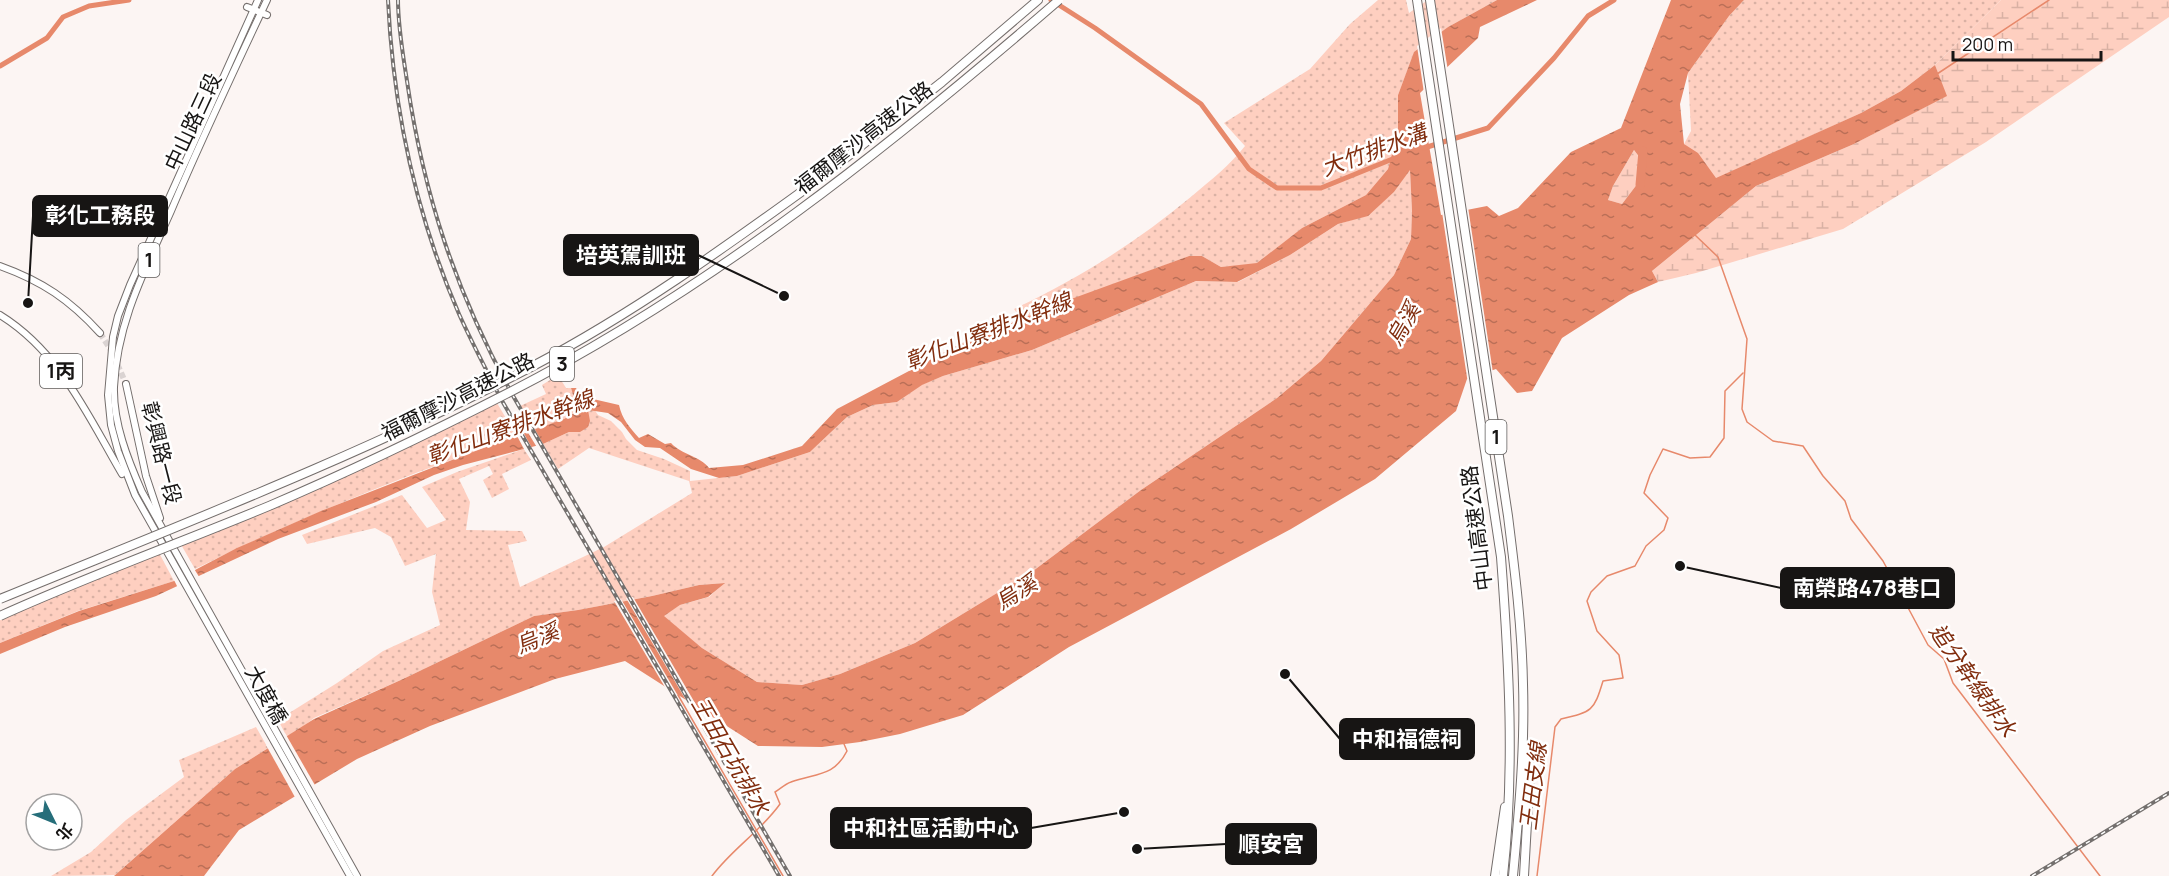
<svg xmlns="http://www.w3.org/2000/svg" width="2169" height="876" font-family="Manrope,'Noto Sans TC',sans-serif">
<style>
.grass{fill:url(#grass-dots)}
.wetland{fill:url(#wetland-marsh)}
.water{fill:url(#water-ripples);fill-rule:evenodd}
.pier{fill:#fcf5f3}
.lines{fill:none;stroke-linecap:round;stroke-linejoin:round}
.stream{stroke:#e7896b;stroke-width:1.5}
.canal{stroke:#e7896b;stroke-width:5}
.river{stroke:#e7896b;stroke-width:9}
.primary-tunnel{stroke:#dad3d2;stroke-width:6;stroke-dasharray:6 3;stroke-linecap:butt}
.primary-casing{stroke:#746e6c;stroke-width:8}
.motorway-casing{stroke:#746e6c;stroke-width:10}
.primary{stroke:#fff;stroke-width:6}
.motorway{stroke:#fff;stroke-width:8}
.rail-casing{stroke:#74706e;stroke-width:4}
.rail{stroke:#fff;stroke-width:1.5;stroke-dasharray:4.5;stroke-linecap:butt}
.motorway-bridge-casing{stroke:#746e6c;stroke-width:10;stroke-linecap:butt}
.motorway-bridge{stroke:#fff;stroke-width:8}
.labels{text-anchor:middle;stroke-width:5;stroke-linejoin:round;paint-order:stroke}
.shield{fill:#fff;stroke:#5d5b5a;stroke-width:1.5}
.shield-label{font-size:20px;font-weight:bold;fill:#171514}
.street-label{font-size:21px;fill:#171514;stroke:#fff}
.water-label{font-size:22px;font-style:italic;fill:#812d0e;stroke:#fff}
.leader{fill:none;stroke:#171514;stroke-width:2}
.callout-dot{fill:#171514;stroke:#fff;stroke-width:2}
.callout{fill:#171514;stroke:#171514;stroke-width:2}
.callout-label{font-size:22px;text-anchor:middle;font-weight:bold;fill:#fff}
</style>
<defs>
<pattern id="grass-dots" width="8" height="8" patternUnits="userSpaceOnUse" patternTransform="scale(1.5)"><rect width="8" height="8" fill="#fecfc0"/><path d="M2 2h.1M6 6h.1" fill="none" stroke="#d9b1a4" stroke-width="1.8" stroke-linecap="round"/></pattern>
<pattern id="wetland-marsh" width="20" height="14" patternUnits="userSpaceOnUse" patternTransform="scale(1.5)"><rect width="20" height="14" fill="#fecfc0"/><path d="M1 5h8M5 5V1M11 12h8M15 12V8" fill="none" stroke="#d9b1a4"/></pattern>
<pattern id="water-ripples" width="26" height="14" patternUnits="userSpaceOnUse" patternTransform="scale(1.5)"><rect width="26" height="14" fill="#e7896b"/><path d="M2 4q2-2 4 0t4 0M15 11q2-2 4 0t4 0" fill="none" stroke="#ba6f57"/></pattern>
</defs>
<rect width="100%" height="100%" fill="#fcf5f3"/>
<g class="grass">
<path d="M1378,0h28l3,13 19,-13h69l-49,27 -34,26 -16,42v36l-10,38 -22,26 -64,33 -45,36 -36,3 -19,-11h-13l-168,63 -7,-10c64,-30 123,-67 178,-113 19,-16 38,-31 53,-50l-21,-23 86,-54 40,-45z"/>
<polygon points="1744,0 2001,0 1935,65 1901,91 1861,113 1716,179 1684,144 1691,131 1688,73 1729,16"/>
<polygon points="1410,169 1412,211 1411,239 1394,275 1321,361 1277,398 1141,490 1033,571 915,643 840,674 802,685 757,682 702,648 663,616 680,605 709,597 724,583 699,585 652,596 578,610 534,616 403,679 314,718 288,739 278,720 337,683 383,651 440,625 432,592 436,554 405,566 391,537 375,528 307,544 302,535 402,495 427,528 446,520 422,487 457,472 524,449 531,460 502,474 509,489 492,498 483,480 493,474 489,466 459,479 470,502 466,530 522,531 527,541 508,545 520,587 604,547 692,493 689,481 589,448 558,469 543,444 569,432 580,432 588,410 594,409 598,415 611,421 622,432 626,439 637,450 664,459 690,471 690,481 737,476 810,452 847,417 873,405 897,402 921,385 943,376 1032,350 1196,281 1238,282 1290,255 1338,224 1368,215 1394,192"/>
<polygon points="558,375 566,388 571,388 578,411 564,419 535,431 520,406 546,394 542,385"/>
<path d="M497,403l20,34c-110,37 -218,81 -322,132l-16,-28 114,-46z"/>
<polygon points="157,549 174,581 78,611 0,643 0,613"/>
<polygon points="256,727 268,748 235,769 115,875 51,876 91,852 126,820 184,777 179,760"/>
</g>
<g class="wetland">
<polygon points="2001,0 2169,0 2169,17 1986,142 1843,229 1696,273 1658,282 1652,271 1756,186 1854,144 1946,96 1935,65"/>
<polygon points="1634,150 1646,167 1638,183 1622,204 1608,200 1613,186"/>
</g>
<path class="water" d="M1497,0h40l-57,27 -2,11 -58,55 21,122 46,-9 12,10 19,-8 53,-56 50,-24 50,-128h73l-15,16 -41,57 -8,31 4,40 14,9 18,25 145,-65 40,-22 34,-26 12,31 -93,48 -98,42 -104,85 6,11 -29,13 -67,43 -30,53 -15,2 -21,-24 -29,10 -11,32 -81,68 -84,50 -222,118 -106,68 -63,19 -40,8 -38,5 -64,-1 -133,-85 -70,18 -125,47 -73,33 -118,71 -35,46h-90l121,-107 79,-50 89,-40 131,-63 44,-6 74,-14 47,-11 26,-2 -17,14 -28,8 -16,11 38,32 55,34 45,3 38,-11 75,-31 118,-72 108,-81 136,-92 44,-37 73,-86 17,-36 1,-28 -2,-41 -16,22 -26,24 -30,8 -48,31 -53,27 -41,-1 -164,69 -89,26 -21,9 -25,17 -24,3 -26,12 -37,35 -73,24 -18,2 -28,-9 -31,-21 -15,-1 -10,-7 -14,-18 -13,-9 -20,-3 2,11 -2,6 -8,5h-11l-26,12 -80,21 -29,10 -58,27 -98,37 -122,57 -91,31 -65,27v-11l79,-32 95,-30 63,-33 84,-37 149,-58 94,-34 14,-8 -7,-23h5l7,12 10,-1 26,6c3,14 11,23 20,33l9,-4 17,10 6,-1c11,12 29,13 38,25l34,-3 59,-19 35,-37 125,-66 101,-41 126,-46h13l19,11 36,-4 45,-35 64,-33 22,-26 10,-38v-36l16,-43 34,-25zM1634,150l12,16 -8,17 -16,21 -14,-4 5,-14z"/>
<g class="pier">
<polygon points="1441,28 1448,71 1424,93 1417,46"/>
<polygon points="1437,179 1443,211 1468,207 1493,373 1469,381 1468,384"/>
<polygon points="534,428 543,444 545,447 538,449 527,431"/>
<polygon points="523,432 533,450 526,452 524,449 516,434"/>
<polygon points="193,567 201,580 179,590 173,578"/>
<polygon points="633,597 702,715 690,707 626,598"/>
<polygon points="621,599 667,677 681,701 669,694 614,601"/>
<polygon points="285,733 316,787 296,799 266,745"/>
</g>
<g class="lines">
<g class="stream">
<polyline points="1937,74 2049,0"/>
<polyline points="1695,235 1718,257 1747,339 1742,409 1747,422 1773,441 1803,446 1823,476 1845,501 1851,519 1883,561 1928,645 1944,659 1953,683 2100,876"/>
<polyline points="678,695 783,876"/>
<path d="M712,876c20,-27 49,-45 68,-72l-5,-12c5,-3 10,-8 16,-10 24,-9 43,-5 56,-31l-3,-7"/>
<path d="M1537,876l18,-149 6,-8c31,-7 33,-8 42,-38l20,-3 -4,-23 -22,-24 -10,-30 4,-9 16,-16 28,-10 11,-20 18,-16 4,-12 -24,-25 6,-18 13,-26 27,9 20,-1 14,-19 1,-47 18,-18"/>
</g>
<g class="canal">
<polyline points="1051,0 1095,28 1201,104 1249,169 1277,188 1321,188 1395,158"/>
<polyline points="0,66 47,38 63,17 89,6 129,0"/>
<polyline points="1424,148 1488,128 1554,58 1588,16 1614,0"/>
</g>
<polyline class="river" points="1640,185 1643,151"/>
<polyline class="primary-tunnel" points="100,333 111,350 126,384"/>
<defs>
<g id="primary">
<polyline points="258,0 130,285 118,316 113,337 108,395 111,425 118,451 135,495 350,876"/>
<path d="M267,0c-33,70 -66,140 -96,211 -26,59 -54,111 -57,176 -1,36 14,73 28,105l215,384"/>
<polyline points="247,7 267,15"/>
<path d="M0,266c42,15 70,34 100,67"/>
<path d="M0,315c60,37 88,101 122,159"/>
<polyline points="126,384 146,476 160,518"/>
</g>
<g id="motorway">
<path d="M1417,0l84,557c8,107 14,212 2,319"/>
<path d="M1430,0l78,516c7,56 14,112 15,168 2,64 -4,128 -10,192"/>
<polyline points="815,182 942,82 1038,0"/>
<polyline points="1495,876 1505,807"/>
<polyline points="1524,876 1530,770 1525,746"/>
</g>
</defs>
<use href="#primary" class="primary-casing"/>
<use href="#motorway" class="motorway-casing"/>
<use href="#primary" class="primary"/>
<use href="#motorway" class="motorway"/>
<defs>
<g id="rail">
<path d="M388,0c5,107 28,215 71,314 13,29 28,57 42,85l278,477"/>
<path d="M398,0c0,27 5,55 9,81 17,116 49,211 105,313l278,482"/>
<polyline points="2032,876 2169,793"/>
</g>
</defs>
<use href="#rail" class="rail-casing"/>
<use href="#rail" class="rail"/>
<defs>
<g id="motorway-bridge">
<path d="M0,599c180,-74 360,-143 533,-233 99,-52 191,-118 282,-184"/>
<path d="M0,616c88,-40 180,-73 269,-110 82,-35 163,-74 241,-114 201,-103 379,-245 549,-392"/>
</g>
</defs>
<use href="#motorway-bridge" class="motorway-bridge-casing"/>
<use href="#motorway-bridge" class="motorway-bridge"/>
</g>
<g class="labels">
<g class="shield">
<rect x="138.5" y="243" width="21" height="34" rx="4.5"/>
<rect x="550" y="347" width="24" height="34" rx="4.5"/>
<rect x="40" y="354" width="42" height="34" rx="4.5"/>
<rect x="1485.5" y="420" width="21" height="34" rx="4.5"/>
</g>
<g class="shield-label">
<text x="149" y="267">1</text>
<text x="562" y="371">3</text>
<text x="61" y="378">1丙</text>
<text x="1496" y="444">1</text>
</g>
<g class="street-label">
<text transform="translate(193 122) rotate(-65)" y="7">中山路三段</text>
<text transform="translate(864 138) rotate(-38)" y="7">福爾摩沙高速公路</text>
<text transform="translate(458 397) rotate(-27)" y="7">福爾摩沙高速公路</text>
<text transform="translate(161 453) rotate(76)" y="7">彰興路一段</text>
<text transform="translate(1477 528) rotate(-97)" y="7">中山高速公路</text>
<text transform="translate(266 695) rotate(61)" y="7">大度橋</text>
</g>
<g class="water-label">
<text transform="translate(1374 150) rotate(-20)" y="8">大竹排水溝</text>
<text transform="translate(1403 324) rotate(-60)" y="8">烏溪</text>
<text transform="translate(988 331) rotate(-21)" y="8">彰化山寮排水幹線</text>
<text transform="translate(510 427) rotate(-20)" y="8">彰化山寮排水幹線</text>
<text transform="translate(1016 592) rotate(-32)" y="8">烏溪</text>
<text transform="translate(537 638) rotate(-22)" y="8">烏溪</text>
<text transform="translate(1973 680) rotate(55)" y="8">追分幹線排水</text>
<text transform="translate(731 756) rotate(60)" y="8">王田石坑排水</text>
<text transform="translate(1533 786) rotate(-83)" y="8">王田支線</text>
</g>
</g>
<path class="leader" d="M28 303L33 216M784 296L698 255M1680 566L1781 588M1285 674L1340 739M1124 812L1031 828M1137 849L1226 844"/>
<g class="callout-dot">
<circle cx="28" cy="303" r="6"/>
<circle cx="784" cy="296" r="6"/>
<circle cx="1680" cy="566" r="6"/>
<circle cx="1285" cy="674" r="6"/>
<circle cx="1124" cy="812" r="6"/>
<circle cx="1137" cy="849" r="6"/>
</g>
<g class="callout">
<rect x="33" y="196" width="134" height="40" rx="6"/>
<rect x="564" y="235" width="134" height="40" rx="6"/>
<rect x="1781" y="568" width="173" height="40" rx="6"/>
<rect x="1340" y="719" width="134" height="40" rx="6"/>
<rect x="831" y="808" width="200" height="40" rx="6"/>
<rect x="1226" y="824" width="90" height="40" rx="6"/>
</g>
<g class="callout-label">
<text x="100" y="223">彰化工務段</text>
<text x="631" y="263">培英駕訓班</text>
<text x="1867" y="596">南榮路478巷口</text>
<text x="1407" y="747">中和福德祠</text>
<text x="931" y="836">中和社區活動中心</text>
<text x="1271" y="852">順安宮</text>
</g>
<g transform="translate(54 822) rotate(133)"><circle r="28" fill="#ffffff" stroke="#a2a1a1" stroke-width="1.5"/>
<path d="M0-4.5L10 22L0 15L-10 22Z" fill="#266e7a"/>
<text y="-9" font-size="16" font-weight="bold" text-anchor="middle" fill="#171514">北</text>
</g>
<path d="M1953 51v9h148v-9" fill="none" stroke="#171514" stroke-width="3"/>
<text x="1962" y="51" font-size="18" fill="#171514" stroke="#ffffff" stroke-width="4.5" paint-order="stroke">200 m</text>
</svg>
